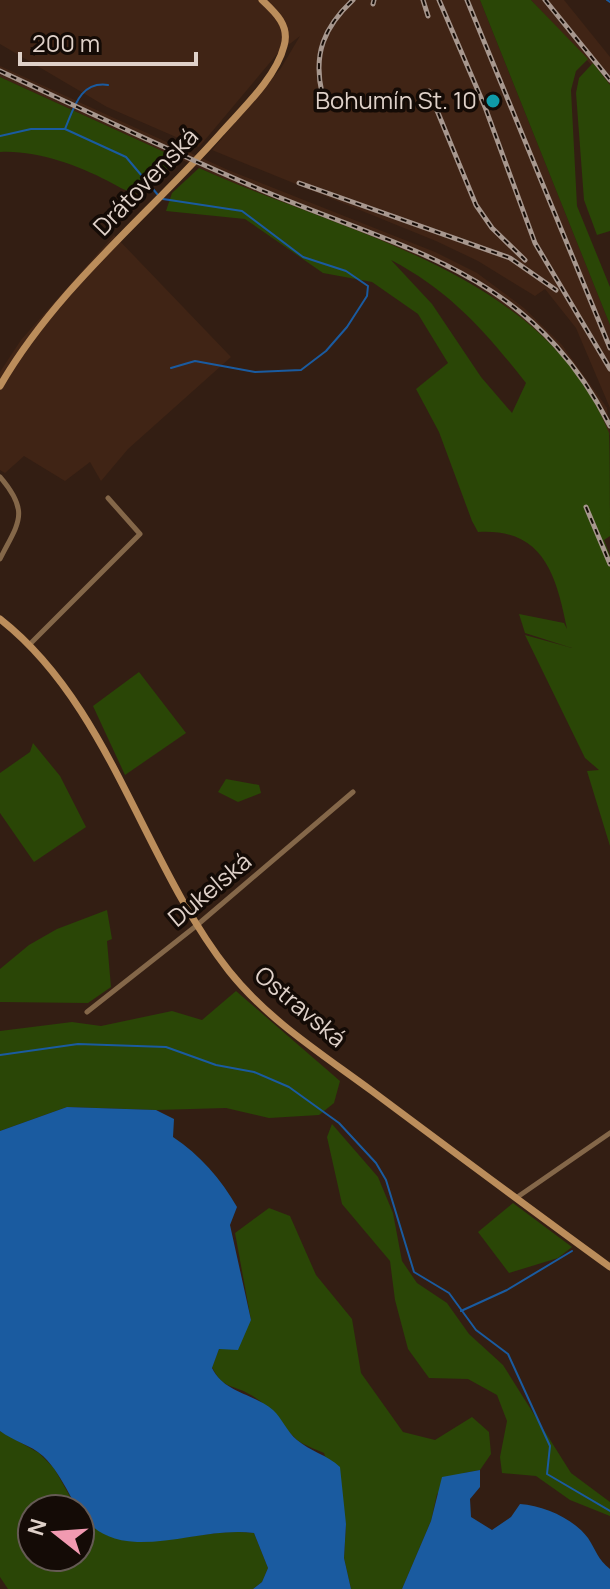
<svg xmlns="http://www.w3.org/2000/svg" width="610" height="1589" font-family="Manrope,sans-serif">
<style>
.built{fill:#402415}
.green{fill:#2a4606;fill-rule:evenodd}
.water{fill:#1a5ba0}
.lines{fill:none;stroke-linecap:round;stroke-linejoin:round}
.stream{stroke:#1a5ba0;stroke-width:2}
.street{stroke:#846749;stroke-width:5}
.secondary{stroke:#bb8d5b;stroke-width:7}
.rail-casing{stroke:#a7978e;stroke-width:5}
.rail{stroke:#140b06;stroke-width:2;stroke-dasharray:6;stroke-linecap:butt}
.culture-dot{fill:#0f9aa8;stroke:#140b06;stroke-width:3}
.labels{text-anchor:middle;stroke-width:7;stroke-linejoin:round;paint-order:stroke}
.poi-label{font-size:24px;fill:#dfd1c9;stroke:#140b06;text-anchor:end}
.street-label{font-size:24px;fill:#dfd1c9;stroke:#140b06}
</style>
<rect width="100%" height="100%" fill="#331e13"/>
<g class="built">
<polygon points="0,0 480,0 610,325 610,408 576,328 545,289 535,296 478,261 436,241 212,150 281,68 300,36 278,53 199,147 107,107 0,44"/>
<polygon points="531,0 564,0 610,57 610,85"/>
<polygon points="0,66 228,170 435,252 477,273 524,308 562,345 607,408 610,436 589,397 555,352 518,315 472,282 431,261 224,179 0,77"/>
<polygon points="114,235 231,357 128,449 101,481 90,462 65,481 24,456 5,473 0,470 0,372 21,340"/>
</g>
<g class="green">
<polygon points="480,0 531,0 588,59 576,71 571,90 577,206 610,287 610,325"/>
<polygon points="593,63 610,85 610,231 597,235 584,200 576,93 579,78"/>
<path d="M0,77l171,78 -3,13 -25,26c-15,-1 -22,-6 -35,-13 -31,-16 -72,-31 -108,-29z"/>
<path d="M199,168c141,64 347,103 410,265 1,18 1,80 1,103l-6,4 6,16v290l-23,-75 12,-1 -14,-12 -60,-123 47,13 -47,-15 -6,-19 45,9 3,6c-11,-55 -24,-101 -89,-97l-6,-11 -33,-89 -23,-43 32,-26 -30,-49 -46,-32 -49,-9 -78,-54 -79,-8 6,-18zM391,260c59,31 94,71 135,123l-14,30 -31,-36 -49,-73z"/>
<polygon points="139,672 186,733 125,775 93,706"/>
<polygon points="33,743 60,776 86,827 34,862 0,813 0,773 30,752"/>
<polygon points="226,779 259,785 261,793 238,802 218,792"/>
<polygon points="107,910 112,939 107,941 111,987 88,1003 0,1002 0,969 29,945 57,929"/>
<polygon points="236,991 340,1081 334,1103 319,1115 269,1118 226,1108 156,1110 67,1107 0,1131 0,1031 72,1022 101,1026 172,1011 202,1020"/>
<polygon points="332,1124 378,1177 393,1213 402,1261 417,1283 447,1303 469,1334 503,1365 571,1473 610,1502 610,1516 570,1500 536,1476 502,1473 500,1457 507,1421 497,1395 468,1379 429,1378 408,1349 395,1300 390,1261 342,1204 327,1137"/>
<polygon points="513,1203 572,1247 558,1258 509,1273 478,1232"/>
<path d="M269,1208l21,8 26,59 36,44 9,54 42,59 32,8 37,-23 17,15 2,22 -11,16 -16,3 -27,21 -6,27 -29,68h-51l-7,-31 2,-34 -22,-71c-9,-4 -21,-8 -28,-14 -16,-15 -25,-33 -45,-44 -18,-11 -28,-5 -39,-28l7,-18 32,-29 -16,-87z"/>
<path d="M0,1431l39,22 15,15 23,41h-45v48h48v-44c47,53 117,12 174,20l14,35 -6,14 -9,7h-245l-8,-12z"/>
</g>
<g class="water">
<path d="M67,1107l89,3 18,9 -1,18c27,18 48,42 64,70l-7,18 21,95 -13,30 -19,-1 -7,19c12,25 41,25 61,42 9,8 14,22 24,30 13,11 30,15 43,27l6,57 -2,34 7,31h-98l9,-7 6,-14 -14,-35c-37,-5 -78,10 -117,9 -64,-3 -59,-52 -94,-86 -12,-11 -30,-15 -43,-25v-300z"/>
<path d="M480,1470v17l-10,12 1,18 21,13 19,-13 9,-13c24,2 53,14 68,34 8,12 10,22 22,31v20h-208l29,-68 11,-44z"/>
</g>
<g class="lines">
<g class="stream">
<polyline points="607,0 610,2"/>
<polyline points="65,129 126,157 158,195"/>
<path d="M0,136l31,-7h34c9,-21 15,-48 43,-44"/>
<polyline points="163,199 242,211 303,257 346,271 368,286 367,296 347,327 326,351 301,370 255,372 195,361 171,368"/>
<polyline points="0,1055 78,1044 166,1047 216,1065 254,1072 289,1087 339,1123 376,1163 386,1180 414,1272 449,1293 476,1330 508,1354 550,1446 547,1474 610,1511"/>
<polyline points="461,1311 507,1290 572,1251"/>
</g>
<g class="street">
<path d="M0,477c31,36 18,46 0,82"/>
<polyline points="29,645 140,534 108,498"/>
<polyline points="87,1012 196,926 353,792"/>
<polyline points="516,1198 610,1133"/>
</g>
<g class="secondary">
<path d="M0,386c56,-97 146,-169 220,-252 21,-24 56,-56 64,-88 6,-20 -8,-33 -22,-46"/>
<path d="M0,619c110,86 143,243 229,352 39,49 93,83 143,120 79,59 158,118 238,176"/>
</g>
<defs>
<g id="rail">
<polyline points="423,0 428,16"/>
<polyline points="439,0 485,107 535,243 610,369"/>
<polyline points="467,0 610,348"/>
<polyline points="545,0 610,80"/>
<polyline points="373,4 374,0"/>
<path d="M0,71c86,40 172,81 259,118 146,62 272,81 351,237"/>
<polyline points="429,91 476,205 492,228 525,260"/>
<path d="M322,93c-9,-39 2,-66 31,-93"/>
<polyline points="299,183 510,258 556,290"/>
<polyline points="586,507 610,564"/>
</g>
</defs>
<use href="#rail" class="rail-casing"/>
<use href="#rail" class="rail"/>
</g>
<circle class="culture-dot" cx="493" cy="101" r="8"/>
<g class="labels">
<g class="poi-label">
<text x="477" y="109">Bohumín St. 10</text>
</g>
<g class="street-label">
<text transform="translate(146 182) rotate(-46)" y="8">Drátovenská</text>
<text transform="translate(210 890) rotate(-40)" y="8">Dukelská</text>
<text transform="translate(300 1007) rotate(40)" y="8">Ostravská</text>
</g>
</g>
<g transform="translate(56 1533) rotate(287)"><circle r="38" fill="#140b06" stroke="#655a54" stroke-width="2"/>
<path d="M0-6L14 30L0 20L-14 30Z" fill="#f19ab1"/>
<text y="-12" font-size="22" font-weight="bold" text-anchor="middle" fill="#dfd1c9">N</text>
</g>
<path d="M20 52v12h176v-12" fill="none" stroke="#dfd1c9" stroke-width="4"/>
<text x="32" y="52" font-size="24" fill="#dfd1c9" stroke="#140b06" stroke-width="6" paint-order="stroke">200 m</text>
</svg>
